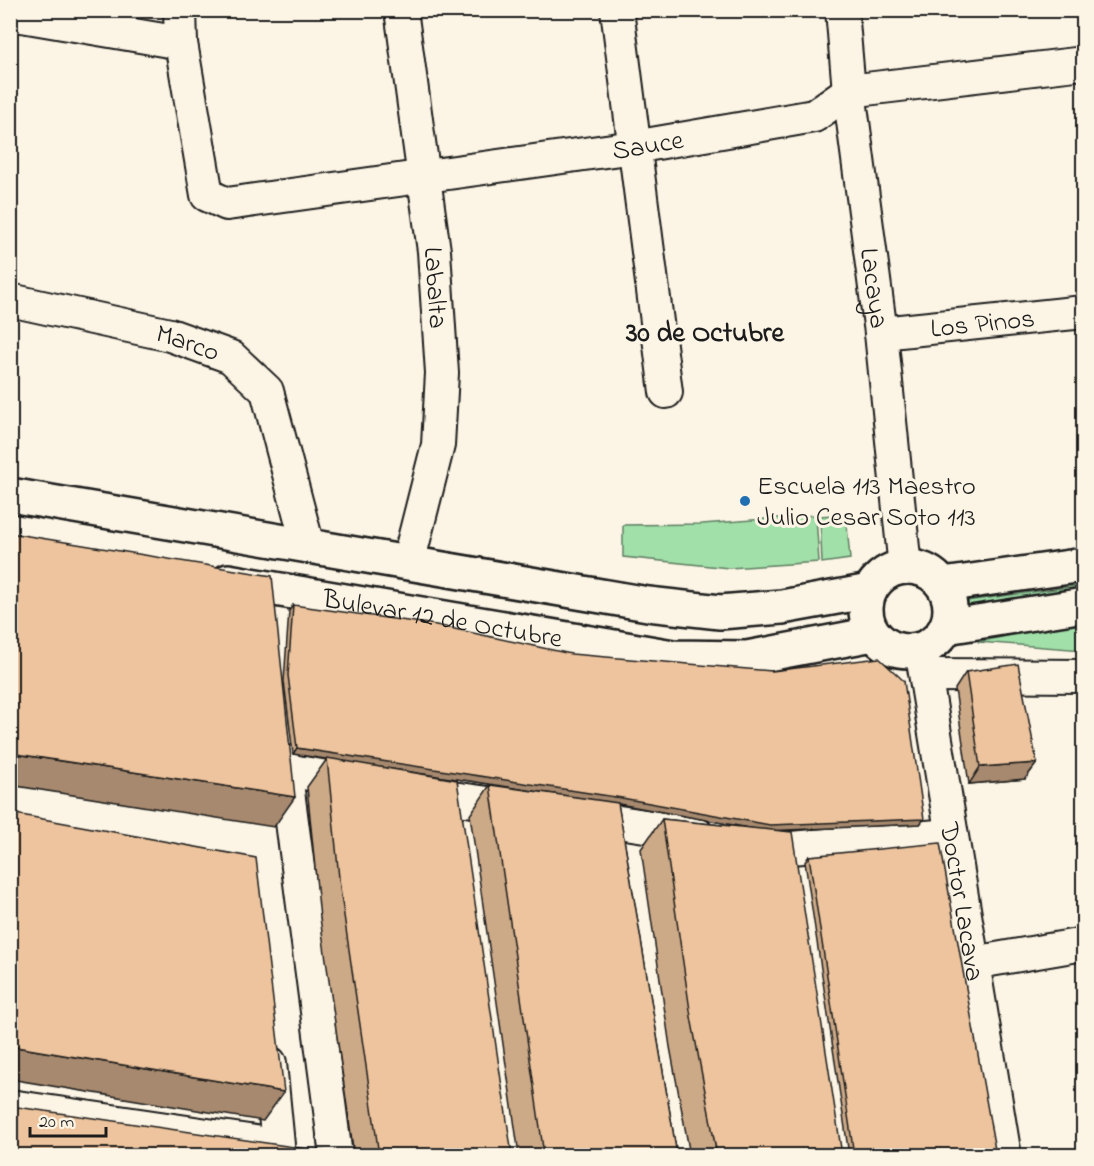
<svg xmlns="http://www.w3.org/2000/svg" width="1094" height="1166" font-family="'Indie Flower',sans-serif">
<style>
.green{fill:#a1e0a9;stroke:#5e7e62;stroke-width:1.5}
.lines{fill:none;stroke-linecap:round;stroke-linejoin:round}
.minor-casing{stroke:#1c1c1c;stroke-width:36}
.major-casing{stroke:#1c1c1c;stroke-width:38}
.minor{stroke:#fcf5e5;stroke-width:32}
.major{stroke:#fcf5e5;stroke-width:33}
.wall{fill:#cca987;stroke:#1c1c1c;stroke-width:1.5}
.shaded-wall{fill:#a6896e;stroke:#1c1c1c;stroke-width:1.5}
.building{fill:#edc49d;stroke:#1c1c1c;stroke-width:1.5}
.poi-dot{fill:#1f6fb2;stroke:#fcf5e5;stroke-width:2}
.labels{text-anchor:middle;stroke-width:6;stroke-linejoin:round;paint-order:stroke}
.street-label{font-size:27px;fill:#1c1c1c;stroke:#fcf5e5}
.poi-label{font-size:27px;fill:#1c1c1c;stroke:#fcf5e5;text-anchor:start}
.neighbourhood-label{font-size:28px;font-weight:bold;fill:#1c1c1c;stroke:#fcf5e5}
</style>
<rect width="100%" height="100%" fill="#fcf5e5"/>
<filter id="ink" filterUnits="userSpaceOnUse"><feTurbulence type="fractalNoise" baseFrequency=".0167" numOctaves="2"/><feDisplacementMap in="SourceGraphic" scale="12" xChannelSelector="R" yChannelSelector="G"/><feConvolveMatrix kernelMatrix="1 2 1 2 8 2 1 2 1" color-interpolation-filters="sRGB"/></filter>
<g filter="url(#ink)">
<g class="green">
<polygon points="846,514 850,559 822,563 820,516"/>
<polygon points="816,515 819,562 729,568 623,557 623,525 702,524"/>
<polygon points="1083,585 1083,594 939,613 937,605"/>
<polygon points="1083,620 1083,650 978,642"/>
</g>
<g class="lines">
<defs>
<g id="minor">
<path id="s1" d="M180,10l1,33 26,152 20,9 407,-57 180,-31 35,-25 235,-28"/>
<path id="s2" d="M401,10l33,241 8,122 -4,72 -30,118"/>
<polyline points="617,10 666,392"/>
<path id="s3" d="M842,10l7,81 32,242 24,235"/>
<polyline points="10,14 181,43"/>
<path id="s4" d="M10,300l160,35 61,22 36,34 41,155"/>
<path id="s5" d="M881,333l203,-21"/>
<path id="s6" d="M921,649l84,507"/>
<polyline points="927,675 1084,676"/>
<polyline points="284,761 336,1156"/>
<polyline points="286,770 356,782"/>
<polyline points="417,793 522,808"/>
<polyline points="580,816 697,834"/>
<polyline points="752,842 791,848 951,835"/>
<polyline points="973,963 1084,944"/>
<polyline points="270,1063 278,1145"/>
<polyline points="10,1106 262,1143"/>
</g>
<g id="major">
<polyline points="10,495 648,604 720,612 782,607 870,591"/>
<circle cx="908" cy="609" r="42"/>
<path id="s7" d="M228,581l445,76 74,1 126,-24"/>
<polyline points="943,585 1084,565"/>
<polyline points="946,627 1084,605"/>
</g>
</defs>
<use href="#minor" class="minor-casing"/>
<use href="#major" class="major-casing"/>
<use href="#minor" class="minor"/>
<use href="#major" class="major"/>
</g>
<g class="wall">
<polygon points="293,605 924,819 920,824 774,830 842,1155 690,1155 670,1047 641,849 662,819 751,828 618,804 677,1155 519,1155 470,815 490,785 564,796 390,768 512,1155 354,1155 320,918 307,787 327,759 293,754 284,681 289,611"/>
<polygon points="966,672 1037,763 1025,779 969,784 955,689"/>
<polygon points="809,856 996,1155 849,1155 805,862"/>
</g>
<g class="shaded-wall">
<polygon points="297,748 924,819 920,824 766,831 619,804 293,754"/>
<polygon points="10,753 295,797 274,827 10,785"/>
<polygon points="1037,763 1025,779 969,784 980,767"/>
<polygon points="10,1046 284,1092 263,1121 10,1079"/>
</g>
<g class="building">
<polygon points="10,533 272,576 295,797 10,753"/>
<polygon points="293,605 436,625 571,654 772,671 879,658 904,681 924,819 770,825 622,798 297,748 288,675"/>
<polygon points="1018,664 1037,763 980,767 966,672"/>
<polygon points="327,758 457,780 512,1155 379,1155 340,888"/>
<polygon points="490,785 618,803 677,1155 544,1155"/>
<polygon points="10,813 256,858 284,1092 10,1046"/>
<polygon points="662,819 792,832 842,1155 717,1155 691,1017"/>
<polygon points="940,843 996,1155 854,1155 809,856"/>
<polygon points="10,1106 328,1152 328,1155 10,1155"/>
</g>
</g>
<circle class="poi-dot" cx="745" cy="501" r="6"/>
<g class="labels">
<g class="street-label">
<text dy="9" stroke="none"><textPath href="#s1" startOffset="634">Sauce</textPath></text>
<text dy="9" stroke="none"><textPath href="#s2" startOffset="280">Labalta</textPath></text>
<text dy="9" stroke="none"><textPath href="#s3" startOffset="280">Lacaya</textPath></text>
<text dy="9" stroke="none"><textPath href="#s5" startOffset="102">Los Pinos</textPath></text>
<text dy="9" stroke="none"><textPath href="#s4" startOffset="183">Marco</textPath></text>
<text dy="9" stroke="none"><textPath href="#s7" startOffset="218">Bulevar 12 de Octubre</textPath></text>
<text dy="9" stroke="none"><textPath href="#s6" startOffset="256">Doctor Lacava</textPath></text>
</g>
<g class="poi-label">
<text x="757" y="494">Escuela 113 Maestro<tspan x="757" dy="31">Julio Cesar Soto 113</tspan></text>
</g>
<g class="neighbourhood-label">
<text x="705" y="341">30 de Octubre</text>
</g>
</g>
<rect width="1094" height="1166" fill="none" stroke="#fcf5e5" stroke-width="36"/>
<rect x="18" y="18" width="1058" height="1130" fill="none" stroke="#1c1c1c" stroke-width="2" filter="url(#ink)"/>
<path d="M30 1127v9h76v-9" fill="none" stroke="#1c1c1c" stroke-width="3"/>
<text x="39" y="1127" font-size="18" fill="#1c1c1c" stroke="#fcf5e5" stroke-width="4.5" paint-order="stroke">20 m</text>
</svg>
